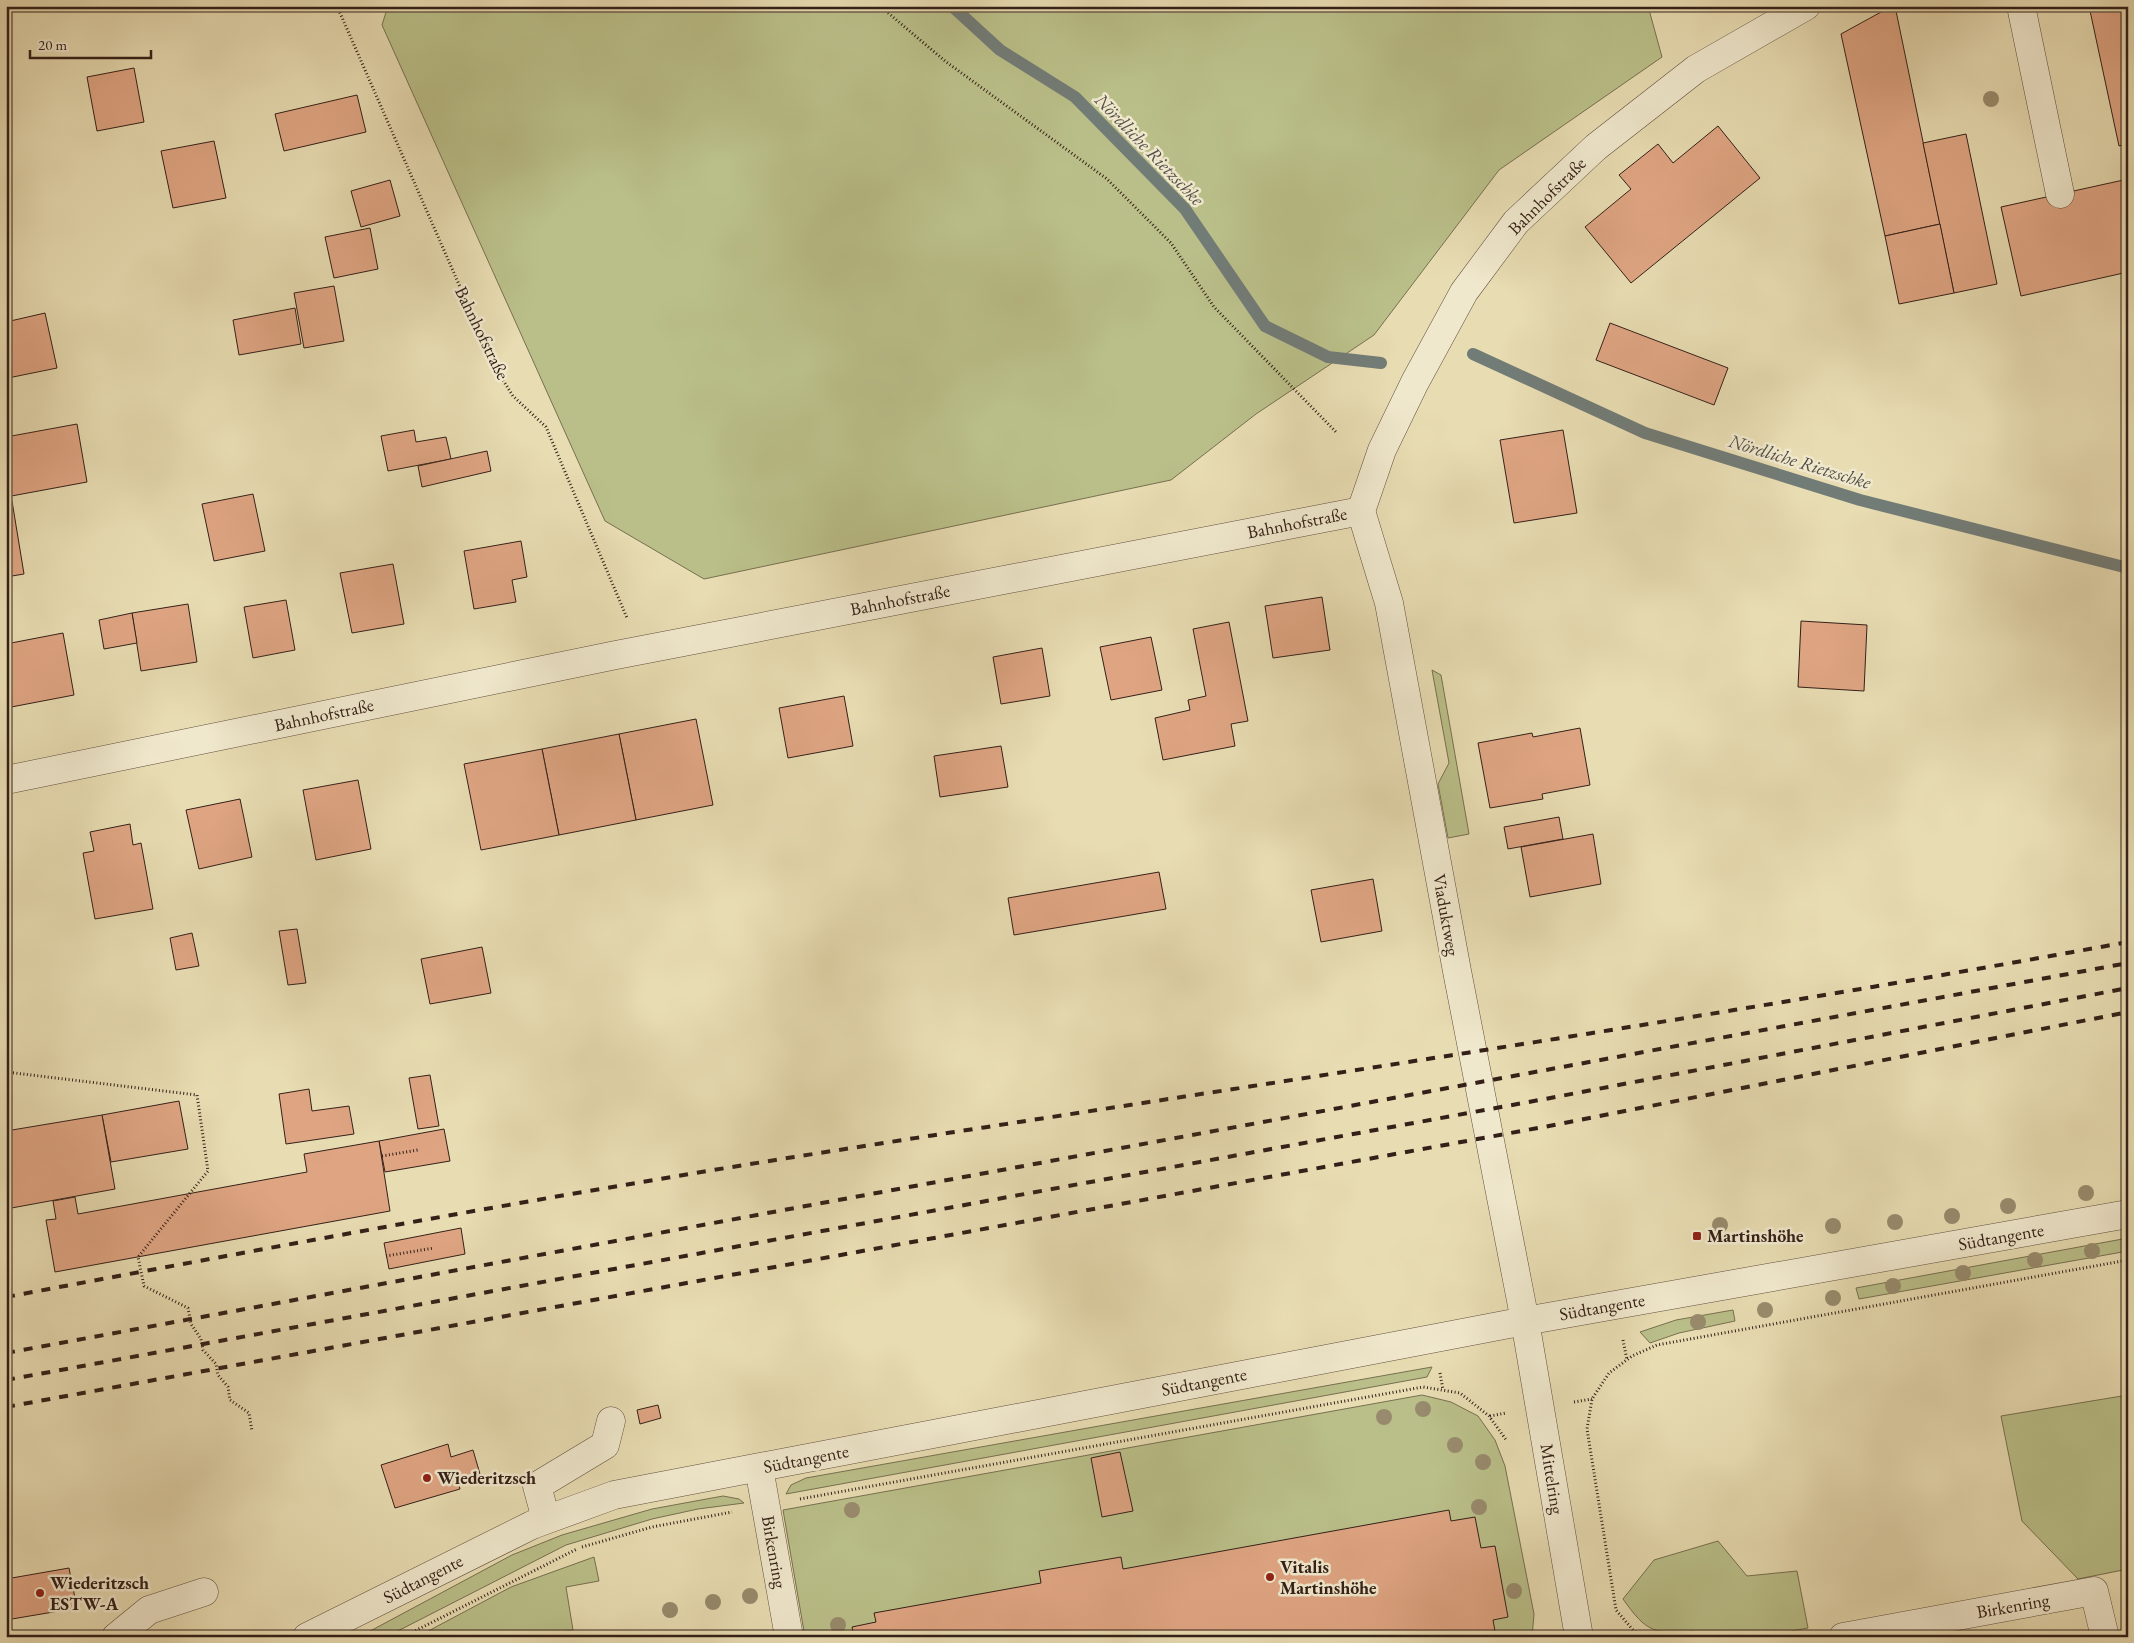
<svg xmlns="http://www.w3.org/2000/svg" width="2134" height="1643" font-family="'EB Garamond',serif">
<style>
.green{fill:#babf89;stroke:#777050}
.lines{fill:none;stroke-linecap:round;stroke-linejoin:round}
.stream{stroke:#727c77;stroke-width:12}
.building{fill:#dfa583;stroke:#342018}
.minor-casing{stroke:#614f3e;stroke-width:29}
.path{stroke:#342018;stroke-width:3;stroke-dasharray:1 2.5;stroke-linecap:butt}
.minor{stroke:#f0e8cd;stroke-width:28}
.rail{stroke:#342018;stroke-width:4;stroke-dasharray:9 9;stroke-linecap:butt}
.tree{fill:#988b6d}
.poi-dot{fill:#8f2418;stroke:#f0e8cd;stroke-width:2}
.labels{text-anchor:middle;stroke-width:5;stroke-linejoin:round;paint-order:stroke}
.street-label{font-size:18px;fill:#342018;stroke:#f0e8cd}
.poi-label{font-size:18px;font-weight:bold;fill:#342018;stroke:#f0e8cd;text-anchor:start}
.water-label{font-size:19px;font-style:italic;fill:#534e47;stroke:#f0e8cd}
</style>
<rect width="100%" height="100%" fill="#e8dcb2"/>
<filter id="stains"><feTurbulence type="fractalNoise" baseFrequency=".004" numOctaves="4"/><feColorMatrix values="0 0 0 0 .2 0 0 0 0 .09 0 0 0 0 .02 0 0 0 .5 -.17"/></filter>
<radialGradient id="worn" r=".72"><stop offset=".6" stop-color="#630" stop-opacity="0"/><stop offset="1" stop-color="#630" stop-opacity=".3"/></radialGradient>
<g class="green">
<polygon points="388,6 1648,6 1662,57 1499,170 1374,335 1256,414 1171,480 704,579 605,521 382,25"/>
<polygon points="1432,670 1441,675 1469,834 1448,838 1438,784 1449,763"/>
<polygon points="2128,1238 2128,1251 1859,1299 1856,1288"/>
<polygon points="1733,1310 1735,1321 1679,1333 1650,1343 1640,1332 1676,1320"/>
<polygon points="1432,1367 1427,1377 786,1494 791,1485 806,1478"/>
<polygon points="1422,1395 1451,1402 1478,1416 1495,1440 1505,1466 1534,1614 1532,1637 805,1637 783,1510"/>
<polygon points="2128,1395 2128,1569 2078,1579 2022,1521 2001,1416"/>
<polygon points="723,1496 739,1499 744,1503 698,1509 652,1519 566,1545 386,1637 359,1637 512,1555 562,1535 652,1509"/>
<path d="M1718,1541l29,35 50,-5 11,57 -50,9h-63l-1,-6c-40,3 -47,2 -71,-32l31,-39z"/>
<polygon points="594,1557 599,1581 566,1587 573,1630 532,1637 417,1637 511,1587"/>
</g>
<g class="lines">
<g class="stream">
<polyline points="952,6 1000,50 1075,97 1185,209 1265,326 1328,357 1381,363"/>
<polyline points="1473,354 1645,433 1860,500 2128,568"/>
</g>
</g>
<g class="building">
<polygon points="1892,6 1895,6 1940,224 1885,236 1841,34"/>
<polygon points="2089,6 2128,6 2128,144 2119,146"/>
<polygon points="134,68 144,122 97,131 87,77"/>
<polygon points="357,95 366,132 284,151 275,114"/>
<polygon points="1718,126 1760,178 1631,283 1585,227 1631,189 1619,175 1658,144 1673,163"/>
<polygon points="1966,134 1997,284 1954,293 1923,143"/>
<polygon points="214,141 226,198 173,208 161,151"/>
<polygon points="2128,179 2128,272 2021,296 2001,207"/>
<polygon points="390,180 400,216 361,227 351,191"/>
<polygon points="1940,224 1954,293 1899,304 1885,236"/>
<polygon points="370,228 378,269 334,278 325,237"/>
<polygon points="334,286 344,341 304,348 294,293"/>
<polygon points="295,308 301,344 239,355 233,320"/>
<polygon points="45,313 57,368 8,378 6,322"/>
<polygon points="1610,323 1728,368 1714,405 1596,360"/>
<polygon points="77,424 87,482 6,497 6,437"/>
<polygon points="414,430 416,442 446,437 451,459 388,471 381,436"/>
<polygon points="1563,430 1577,513 1514,523 1500,440"/>
<polygon points="487,451 491,471 422,487 418,466"/>
<polygon points="253,494 265,551 214,561 202,504"/>
<polygon points="12,501 24,574 6,577 6,502"/>
<polygon points="521,541 527,577 512,580 516,602 474,609 464,551"/>
<polygon points="393,564 404,624 352,633 340,573"/>
<polygon points="1322,597 1330,650 1273,658 1265,606"/>
<polygon points="286,600 295,650 253,658 244,607"/>
<polygon points="188,604 197,662 141,671 132,613"/>
<polygon points="132,613 137,643 104,649 99,620"/>
<polygon points="1801,621 1867,625 1864,691 1798,687"/>
<polygon points="1229,622 1248,721 1231,724 1235,746 1163,760 1155,718 1190,710 1188,700 1206,696 1193,629"/>
<polygon points="63,633 74,695 6,708 6,644"/>
<polygon points="1151,637 1162,690 1111,700 1100,647"/>
<polygon points="1042,648 1050,696 1001,704 993,657"/>
<polygon points="844,696 853,746 788,758 779,708"/>
<polygon points="696,719 713,805 636,820 619,734"/>
<polygon points="1580,728 1590,785 1542,794 1543,799 1490,808 1478,743 1532,733 1533,737"/>
<polygon points="619,734 636,820 559,835 542,749"/>
<polygon points="1001,746 1008,787 940,797 934,756"/>
<polygon points="542,749 559,835 481,850 464,764"/>
<polygon points="358,780 371,849 316,860 303,790"/>
<polygon points="240,799 252,857 199,869 186,810"/>
<polygon points="1559,817 1563,839 1508,849 1504,827"/>
<polygon points="130,824 133,845 141,843 153,909 95,919 83,853 94,851 90,832"/>
<polygon points="1593,834 1601,884 1530,897 1521,847"/>
<polygon points="1159,872 1166,909 1014,935 1008,898"/>
<polygon points="1373,879 1382,931 1321,942 1311,890"/>
<polygon points="297,929 306,983 288,985 279,931"/>
<polygon points="192,933 199,966 176,970 170,938"/>
<polygon points="482,947 491,993 430,1004 421,959"/>
<polygon points="430,1075 439,1126 418,1129 409,1078"/>
<polygon points="309,1089 312,1111 349,1106 354,1134 286,1144 279,1094"/>
<polygon points="179,1101 188,1149 111,1162 102,1115"/>
<polygon points="102,1115 115,1189 6,1209 6,1131"/>
<polygon points="444,1129 450,1161 385,1172 379,1141"/>
<polygon points="379,1141 390,1211 55,1272 46,1220 56,1219 53,1201 75,1197 78,1214 307,1172 304,1154"/>
<polygon points="461,1228 465,1254 389,1269 384,1243"/>
<polygon points="658,1405 661,1418 640,1424 637,1410"/>
<polygon points="448,1444 451,1457 473,1450 480,1474 458,1481 460,1489 395,1508 381,1465"/>
<polygon points="1120,1452 1133,1511 1102,1517 1091,1458"/>
<polygon points="1449,1510 1451,1521 1475,1517 1481,1548 1495,1546 1508,1617 1493,1620 1496,1637 854,1637 852,1627 876,1622 874,1613 1041,1583 1039,1571 1121,1557 1123,1569"/>
<polygon points="69,1568 77,1608 6,1620 6,1579"/>
</g>
<g class="lines">
<defs>
<g id="minor">
<polyline points="2021,6 2060,194"/>
<polyline points="1361,511 1389,603 1457,971 1525,1321 1579,1637"/>
<polyline points="1361,511 1382,450 1415,382 1464,292 1516,222 1596,147 1696,69 1806,6"/>
<polyline points="6,780 616,655 1361,511"/>
<polyline points="759,1468 789,1637"/>
<polyline points="546,1519 537,1486 605,1445 611,1421"/>
<polyline points="116,1637 149,1610 204,1592"/>
<polyline points="307,1637 532,1525 614,1495 1525,1321 2128,1214"/>
<polyline points="1843,1637 2094,1591 2105,1637"/>
</g>
</defs>
<use href="#minor" class="minor-casing"/>
<g class="path">
<polyline points="337,6 496,369 513,396 546,427 627,618"/>
<polyline points="880,6 945,61 1107,179 1171,243 1214,307 1337,433"/>
<polyline points="6,1072 197,1095 208,1171 138,1257 144,1286 188,1308 191,1324 201,1339 203,1350 216,1364 218,1375 228,1387 230,1400 249,1413 252,1431"/>
<polyline points="382,1156 418,1150"/>
<polyline points="386,1256 434,1248"/>
<polyline points="1623,1340 1627,1360"/>
<polyline points="1440,1373 1443,1390"/>
<polyline points="1574,1402 1592,1399"/>
<polyline points="1490,1416 1506,1413"/>
<polyline points="800,1499 1423,1387 1460,1393 1489,1416 1507,1441"/>
<polyline points="582,1547 652,1527 732,1512"/>
<polyline points="403,1637 577,1549"/>
<polyline points="1645,1637 1633,1630 1616,1610 1587,1429 1592,1399 1609,1373 1632,1356 1657,1345 2128,1260"/>
</g>
<use href="#minor" class="minor"/>
<g class="rail">
<path d="M6,1297c262,-49 524,-98 788,-140 445,-70 891,-134 1334,-215"/>
<polyline points="6,1353 2128,963"/>
<polyline points="6,1380 1545,1099 2128,988"/>
<polyline points="6,1407 1549,1126 2128,1012"/>
</g>
</g>
<g class="tree">
<circle cx="1991" cy="99" r="8"/>
<circle cx="2086" cy="1193" r="8"/>
<circle cx="2008" cy="1206" r="8"/>
<circle cx="1952" cy="1216" r="8"/>
<circle cx="1895" cy="1222" r="8"/>
<circle cx="1720" cy="1225" r="8"/>
<circle cx="1833" cy="1226" r="8"/>
<circle cx="2092" cy="1251" r="8"/>
<circle cx="2035" cy="1260" r="8"/>
<circle cx="1963" cy="1273" r="8"/>
<circle cx="1893" cy="1286" r="8"/>
<circle cx="1833" cy="1298" r="8"/>
<circle cx="1765" cy="1310" r="8"/>
<circle cx="1698" cy="1322" r="8"/>
<circle cx="1423" cy="1409" r="8"/>
<circle cx="1384" cy="1417" r="8"/>
<circle cx="1455" cy="1445" r="8"/>
<circle cx="1483" cy="1462" r="8"/>
<circle cx="1479" cy="1507" r="8"/>
<circle cx="852" cy="1510" r="8"/>
<circle cx="1514" cy="1591" r="8"/>
<circle cx="750" cy="1596" r="8"/>
<circle cx="713" cy="1602" r="8"/>
<circle cx="670" cy="1610" r="8"/>
<circle cx="838" cy="1625" r="8"/>
</g>
<g class="poi-dot">
<rect x="1692" y="1231" width="10" height="10" rx="2.5"/>
<circle cx="427" cy="1478" r="5"/>
<circle cx="1270" cy="1577" r="5"/>
<circle cx="40" cy="1593" r="5"/>
</g>
<g class="labels">
<g class="street-label">
<text transform="translate(1547 196) rotate(-45)" y="6">Bahnhofstraße</text>
<text transform="translate(482 333) rotate(64)" y="6">Bahnhofstraße</text>
<text transform="translate(1297 523) rotate(-11)" y="6">Bahnhofstraße</text>
<text transform="translate(900 600) rotate(-11)" y="6">Bahnhofstraße</text>
<text transform="translate(324 715) rotate(-12)" y="6">Bahnhofstraße</text>
<text transform="translate(1446 915) rotate(80)" y="6">Viaduktweg</text>
<text transform="translate(2001 1237) rotate(-10)" y="6">Südtangente</text>
<text transform="translate(1602 1307) rotate(-10)" y="6">Südtangente</text>
<text transform="translate(1204 1382) rotate(-11)" y="6">Südtangente</text>
<text transform="translate(806 1459) rotate(-11)" y="6">Südtangente</text>
<text transform="translate(1552 1479) rotate(81)" y="6">Mittelring</text>
<text transform="translate(774 1552) rotate(80)" y="6">Birkenring</text>
<text transform="translate(423 1579) rotate(-27)" y="6">Südtangente</text>
<text transform="translate(2013 1606) rotate(-10)" y="6">Birkenring</text>
</g>
<g class="poi-label">
<text x="1707" y="1242">Martinshöhe</text>
<text x="437" y="1484">Wiederitzsch</text>
<text x="1280" y="1573">Vitalis<tspan x="1280" dy="21">Martinshöhe</tspan></text>
<text x="50" y="1589">Wiederitzsch<tspan x="50" dy="21">ESTW-A</tspan></text>
</g>
<g class="water-label">
<text transform="translate(1150 149) rotate(46)" y="7">Nördliche Rietzschke</text>
<text transform="translate(1800 461) rotate(17)" y="7">Nördliche Rietzschke</text>
</g>
</g>
<rect width="2134" height="1643" fill="none" stroke="#e8dcb2" stroke-width="25"/>
<rect x="8" y="8" width="2119" height="1628" fill="none" stroke="#342018" stroke-width="2.5"/>
<rect x="12" y="12" width="2109" height="1618" fill="none" stroke="#342018"/>
<path d="M30 50v8h121v-8" fill="none" stroke="#342018" stroke-width="2.5"/>
<text x="38" y="50" font-size="15" fill="#342018" stroke="#f0e8cd" stroke-width="4" paint-order="stroke">20 m</text>
<rect width="100%" height="100%" filter="url(#stains)"/>
<rect width="100%" height="100%" fill="url(#worn)"/>
</svg>
